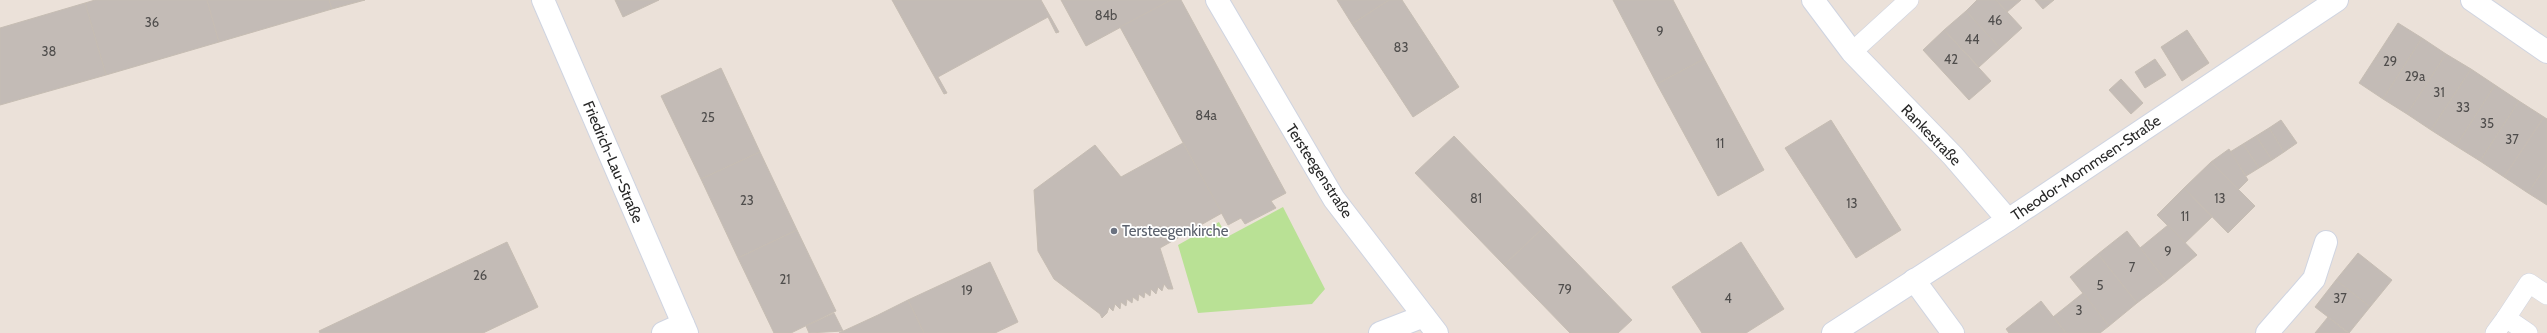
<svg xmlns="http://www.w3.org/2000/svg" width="2547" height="333" font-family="Cabin,sans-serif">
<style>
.green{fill:#b9e195}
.building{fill:#c3bbb6;stroke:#c6bdb3}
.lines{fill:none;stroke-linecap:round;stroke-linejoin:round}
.lane-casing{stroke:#cfd4e1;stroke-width:20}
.street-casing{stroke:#cfd4e1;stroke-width:24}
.lane{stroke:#fff;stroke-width:19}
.street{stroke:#fff;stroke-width:22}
.worship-dot{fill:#6b7280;stroke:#fff;stroke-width:1.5}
.labels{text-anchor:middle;stroke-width:3.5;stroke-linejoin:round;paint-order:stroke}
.number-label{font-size:13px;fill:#4f4d4c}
.street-label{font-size:15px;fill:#282828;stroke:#fff}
.worship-label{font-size:15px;fill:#5b616d;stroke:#fff;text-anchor:start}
</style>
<rect width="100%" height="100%" fill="#ebe1d9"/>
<polygon class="green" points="1283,207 1325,289 1312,304 1198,313 1178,245 1219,222 1227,237"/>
<g class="building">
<polygon points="95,0 207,0 219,42 106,75 85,3"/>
<polygon points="207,0 329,0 332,9 219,42"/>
<polygon points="329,0 365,0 332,9"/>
<polygon points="615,0 659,0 623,17"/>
<polygon points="892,0 1041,0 1059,32 1056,33 1048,17 938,77 947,93 944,94"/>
<polygon points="1061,0 1171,0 1086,46"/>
<polygon points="1171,0 1181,0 1286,193 1271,201 1276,208 1245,224 1241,218 1228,225 1120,27"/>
<polygon points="1337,0 1389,0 1352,24"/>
<polygon points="1389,0 1402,0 1459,87 1413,117 1352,24"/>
<polygon points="1613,0 1673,0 1704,59 1657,84"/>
<polygon points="1977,0 1996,0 2022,28 2000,48 1966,11"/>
<polygon points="1996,0 2021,0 2007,12"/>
<polygon points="2035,0 2054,0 2043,9"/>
<polygon points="85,3 106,75 0,105 0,28"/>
<polygon points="1966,11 2000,48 1979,67 1944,30"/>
<polygon points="2398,23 2422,38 2383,99 2359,83"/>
<polygon points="1944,30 1991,81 1969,100 1923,50"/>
<polygon points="2187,30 2209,63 2182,81 2161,47"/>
<polygon points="2422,38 2446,54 2407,114 2383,99"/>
<polygon points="2446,54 2471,69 2431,130 2407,114"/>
<polygon points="1704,59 1764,170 1718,196 1657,84"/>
<polygon points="2155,59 2166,75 2145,88 2135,72"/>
<polygon points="721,68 760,152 701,179 661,96"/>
<polygon points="2471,69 2495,85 2456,146 2431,130"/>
<polygon points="2121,79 2143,103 2131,114 2109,90"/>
<polygon points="2495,85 2519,101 2480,161 2456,146"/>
<polygon points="2519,101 2544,117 2504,177 2480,161"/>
<polygon points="2544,117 2547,119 2547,164 2528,193 2504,177"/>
<polygon points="1831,120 1901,230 1856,258 1785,148"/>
<polygon points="2281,120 2297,143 2284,152 2269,128"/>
<polygon points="2269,128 2284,152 2272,160 2256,136"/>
<polygon points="1454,136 1543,228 1504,265 1415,173"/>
<polygon points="2256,136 2272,160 2259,168 2243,144"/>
<polygon points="1183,143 1222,213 1160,248 1173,289 1168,289 1164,284 1162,291 1158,287 1156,294 1151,289 1150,296 1145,292 1144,298 1139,294 1138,301 1133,297 1132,303 1127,299 1126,306 1121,302 1120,309 1115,304 1113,311 1109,307 1107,313 1102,318 1100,314 1054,279 1038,251 1034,190 1095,145 1121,177"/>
<polygon points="2243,144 2259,168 2246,176 2230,152"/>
<polygon points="2229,149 2248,180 2238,190 2211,162"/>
<polygon points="760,152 797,230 738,258 701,179"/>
<polygon points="2211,162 2255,206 2228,233 2184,188"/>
<polygon points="2547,164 2547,205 2528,193"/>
<polygon points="2184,188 2212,217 2185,243 2157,215"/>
<polygon points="2168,225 2197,255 2166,281 2140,248"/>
<polygon points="1543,228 1632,320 1618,333 1570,333 1504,265"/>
<polygon points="797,230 836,311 791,333 774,333 738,258"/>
<polygon points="2127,231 2166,281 2137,303 2098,254"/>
<polygon points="507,242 538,307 483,333 320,333 319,331"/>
<polygon points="1741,242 1784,309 1746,333 1702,333 1672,287"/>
<polygon points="2358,253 2392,280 2370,307 2336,280"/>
<polygon points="2098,254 2137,303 2109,326 2070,277"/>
<polygon points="990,262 1018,322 995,333 924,333 908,300"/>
<polygon points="2336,280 2370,307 2349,333 2315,307"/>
<polygon points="2083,293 2109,326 2100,333 2066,333 2053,317"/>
<polygon points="908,300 924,333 839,333 878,315"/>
<polygon points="2041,301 2066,333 2009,333 2006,329"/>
<polygon points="834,313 843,331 809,333 806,326"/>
<polygon points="2328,317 2348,333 2315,333"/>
</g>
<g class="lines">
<defs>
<g id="lane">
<polyline points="1852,52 1909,0"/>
<polyline points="2495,333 2506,318"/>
<polyline points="2528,333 2506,318 2529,283 2547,295"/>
</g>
<g id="street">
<polyline points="543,0 687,333"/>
<polyline points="1217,0 1334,199 1437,333"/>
<polyline points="1813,0 1852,52 1953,156 2008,220"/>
<polyline points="2472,0 2547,52"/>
<polyline points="1914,280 1953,333"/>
<polyline points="663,333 683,324"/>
<polyline points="1380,333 1424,316"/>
<polyline points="1833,333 2008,220 2337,0"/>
<polyline points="2267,333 2314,279 2326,242"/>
</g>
</defs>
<use href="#lane" class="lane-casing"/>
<use href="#street" class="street-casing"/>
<use href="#lane" class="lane"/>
<use href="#street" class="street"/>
</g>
<circle class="worship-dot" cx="1114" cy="231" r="4"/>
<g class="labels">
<g class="number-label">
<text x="1106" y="20">84b</text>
<text x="1995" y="25">46</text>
<text x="152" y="27">36</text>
<text x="1660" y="36">9</text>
<text x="1972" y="44">44</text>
<text x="1401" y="52">83</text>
<text x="49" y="56">38</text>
<text x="1951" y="64">42</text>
<text x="2390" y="66">29</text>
<text x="2415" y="81">29a</text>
<text x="2439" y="97">31</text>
<text x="2463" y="112">33</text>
<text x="1206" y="120">84a</text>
<text x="708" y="122">25</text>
<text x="2487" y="128">35</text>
<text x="2512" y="144">37</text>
<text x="1720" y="148">11</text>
<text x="1476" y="203">81</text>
<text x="2220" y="203">13</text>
<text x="747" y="205">23</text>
<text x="1852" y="208">13</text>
<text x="2185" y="221">11</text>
<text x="2168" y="256">9</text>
<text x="2132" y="272">7</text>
<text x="480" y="280">26</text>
<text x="785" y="284">21</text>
<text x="2100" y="290">5</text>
<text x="1565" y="294">79</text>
<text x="967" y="295">19</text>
<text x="1728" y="303">4</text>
<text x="2340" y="303">37</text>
<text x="2079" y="315">3</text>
</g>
<g class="street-label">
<text transform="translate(1931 135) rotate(46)" y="5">Rankestraße</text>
<text transform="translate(613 162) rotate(67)" y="5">Friedrich-Lau-Straße</text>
<text transform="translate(2086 168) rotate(-34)" y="5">Theodor-Mommsen-Straße</text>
<text transform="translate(1319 171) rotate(57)" y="5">Tersteegenstraße</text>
</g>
<g class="worship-label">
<text x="1122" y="236">Tersteegenkirche</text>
</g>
</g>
</svg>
